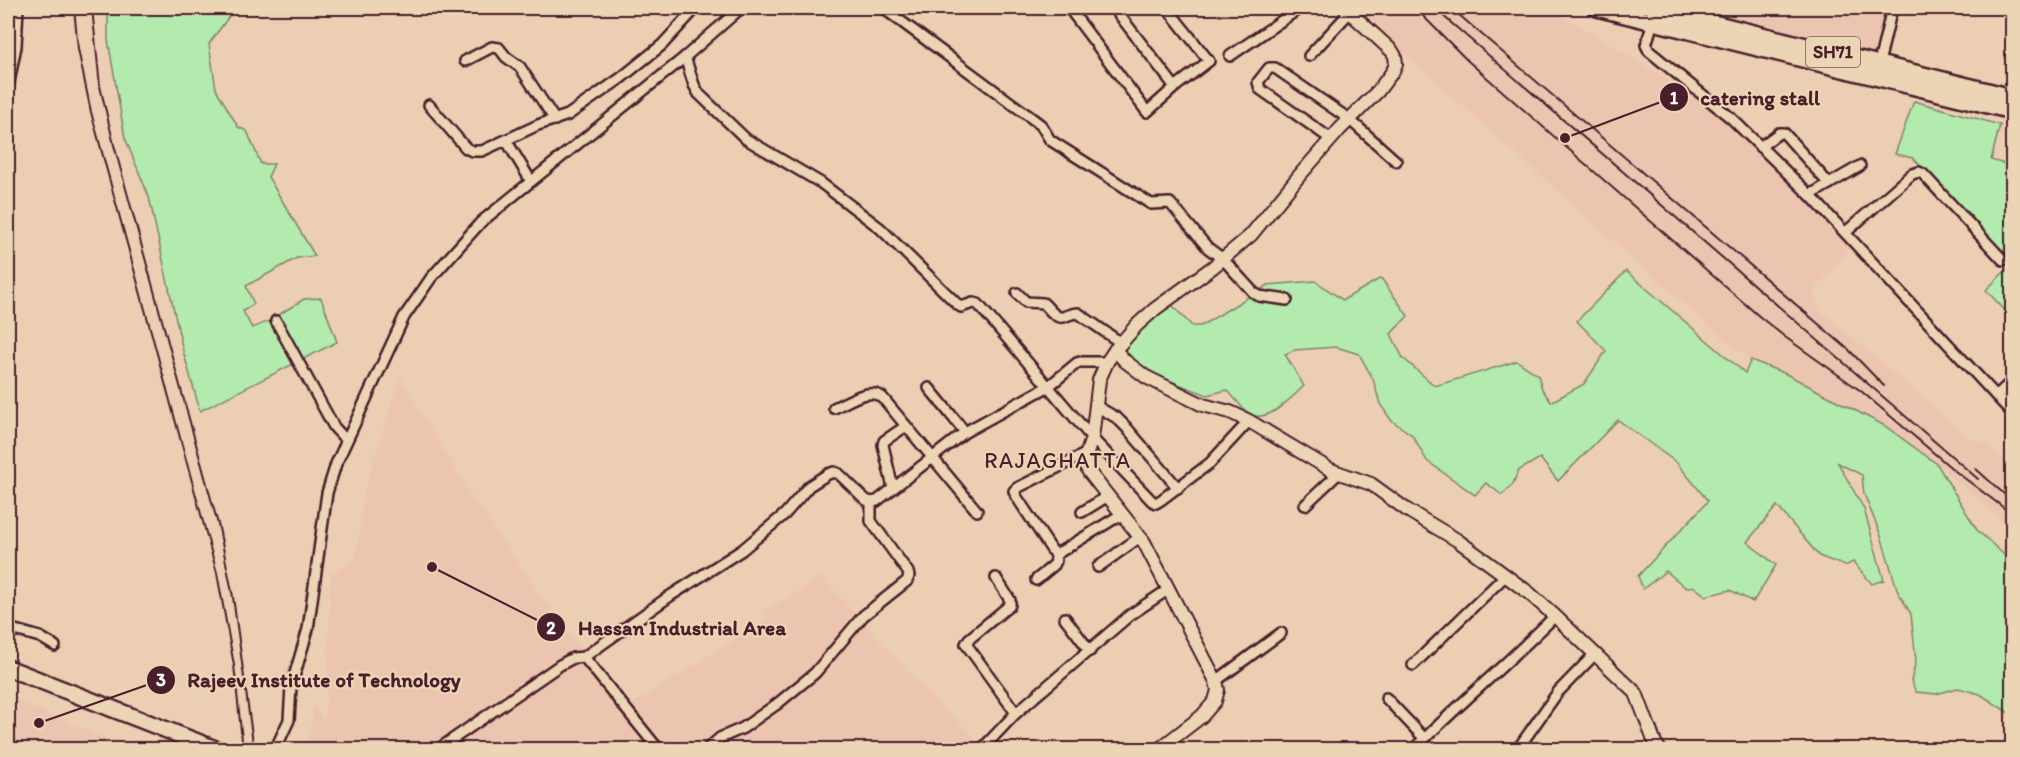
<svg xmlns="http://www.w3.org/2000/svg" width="2020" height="757" font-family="Itim,sans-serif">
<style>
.built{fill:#ecc5b0}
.green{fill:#b3eaad;stroke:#7e846c;stroke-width:1.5}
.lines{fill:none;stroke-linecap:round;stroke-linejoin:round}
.minor-casing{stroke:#4a1f2b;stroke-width:14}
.tertiary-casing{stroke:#4a1f2b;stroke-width:16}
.primary-casing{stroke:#4a1f2b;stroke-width:20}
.trunk-casing{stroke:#4a1f2b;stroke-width:20}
.minor{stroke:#ecd5b5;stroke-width:9}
.tertiary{stroke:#ecd5b5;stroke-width:12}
.primary{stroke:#ecd5b5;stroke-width:15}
.trunk{stroke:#ecd5b5;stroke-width:15}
.rail{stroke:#4a1f2b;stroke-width:2}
.labels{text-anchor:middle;stroke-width:4.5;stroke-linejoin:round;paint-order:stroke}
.shield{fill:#ecd5b5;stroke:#7b5654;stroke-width:1.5}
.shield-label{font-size:18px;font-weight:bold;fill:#4a1f2b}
.quarter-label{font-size:22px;letter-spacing:1.5px;fill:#4a1f2b;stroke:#ecd5b5}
.leader{fill:none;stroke:#4a1f2b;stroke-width:2}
.callout-dot{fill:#4a1f2b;stroke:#ecd5b5;stroke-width:2}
.mark-label{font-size:18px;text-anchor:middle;font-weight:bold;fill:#fff}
.callout-label{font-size:21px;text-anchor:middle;font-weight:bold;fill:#4a1f2b;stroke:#ecd5b5;stroke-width:4.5;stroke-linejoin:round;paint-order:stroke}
</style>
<rect width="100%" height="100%" fill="#ecceb3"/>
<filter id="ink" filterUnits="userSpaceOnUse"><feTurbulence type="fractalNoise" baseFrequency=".0167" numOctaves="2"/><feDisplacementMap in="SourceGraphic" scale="12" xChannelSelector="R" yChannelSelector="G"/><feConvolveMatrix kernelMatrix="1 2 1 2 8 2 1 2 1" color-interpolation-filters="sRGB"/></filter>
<g filter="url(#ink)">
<g class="built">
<polygon points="1353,8 1548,8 1625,53 1718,112 1852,246 1812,293 1823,313 1974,441 1982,440 2012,466 2012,528 1937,464 1885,427 1786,374 1751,360 1706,324"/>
<polygon points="1701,8 1884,8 1874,56"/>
<polygon points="400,376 469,493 541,596 625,709 768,618 763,612 798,592 821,576 925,690 984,746 980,750 306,750 314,707 325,724 331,574 354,561 361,525 358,524 367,481"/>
<polygon points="8,697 132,749 8,749"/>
</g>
<g class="green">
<polygon points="108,8 235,8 209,44 216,89 238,127 247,131 261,164 274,164 268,177 315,256 297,258 246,286 254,304 243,311 252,328 269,321 304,299 321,298 337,342 200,411 182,347 149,197 125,138 108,40"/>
<polygon points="1914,101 2000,125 1991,160 2012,166 2012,262 1913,158 1895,154"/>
<polygon points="2012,264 2012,318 1986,290"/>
<path d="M1626,271l119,102 6,-13 35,14 99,52 52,38 40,66 35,32v153l-32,-21 -22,-6 -22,6 -20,-2 -5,-11 5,-20 -5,-47 -13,-22 -17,-56 -17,-42 -2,-19 -24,-12 26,46 20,71 -12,4 -19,-22 -8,4 -26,-10 -42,-50 -30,36 29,23 -23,37 -23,-12 -24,6 -13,-10 -7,2 -20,-17 -23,18 -5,-13 70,-75 -31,-38 -59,-43 -60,61 -18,-23 -22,13 -5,13 -11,11 -16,-12 -11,12 -48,-34 -15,-26 -21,-15 -11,-16 -7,-25 -14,-25 -23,-7 -41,3 -10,4 19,32c-13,12 -39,41 -57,26 -7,-6 -13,-15 -20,-22l-20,5 -55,-21 -21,-14 -9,-11 29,-32 20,-13 21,22h9l67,-41 47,-4 28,19 38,-22 27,38 -17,18 12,24 32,28 82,-25 21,14 4,14 9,13 33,-18 22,-33 -29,-30z"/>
</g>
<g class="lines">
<defs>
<g id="minor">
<polyline points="883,8 1041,125 1050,140 1151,204 1170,203 1208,248 1223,259 1253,292 1259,296 1287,300"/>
<polyline points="1069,8 1147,112 1175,87 1209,61 1167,8"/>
<polyline points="1114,8 1175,87"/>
<polyline points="1653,22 1646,45 1649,51 1731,118 1810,195 2012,413"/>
<polyline points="1230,56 1300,8"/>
<polyline points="1309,56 1350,12"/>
<polyline points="685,57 694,85 699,94 746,139 821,183 880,228 958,305 961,307 973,303 978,304 1092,438 1152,501 1156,503 1161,500 1210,463 1249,421"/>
<polyline points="465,61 492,47 499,48 506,57 520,67 555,120"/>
<polyline points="1879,63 1892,8"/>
<polyline points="8,88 16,46 18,8"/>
<polyline points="429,105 466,148 472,151 482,151 538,125 568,115 621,78 662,45 696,8"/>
<polyline points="1331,139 1260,89 1258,82 1269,68 1275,68 1349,119 1396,161"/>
<polyline points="506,140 531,181"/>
<polyline points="1760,147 1779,133 1784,133 1829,184"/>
<polyline points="1810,195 1860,166"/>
<polyline points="1846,232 1912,174 1919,172 1923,174 2003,260"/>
<path d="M1017,293l9,9 17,1c6,5 12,16 20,14 6,-2 9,-4 15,-4l43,30"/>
<polyline points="276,321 334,427 346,440"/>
<polyline points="929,388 965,432"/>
<polyline points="1996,396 2012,381"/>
<polyline points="1096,406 1117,418 1126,427 1178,488"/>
<path d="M834,408c14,-6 34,-21 48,-11l95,114"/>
<polyline points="1087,453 1017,488 1014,491 1016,496 1055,555 1122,514"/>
<polyline points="893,488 883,445 884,441 906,426"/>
<polyline points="1305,505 1339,473"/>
<polyline points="1082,512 1108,496"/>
<polyline points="1098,567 1140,537"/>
<polyline points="996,578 1010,600 1010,605 969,639 966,644 1016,713"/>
<polyline points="1036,580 1054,565 1056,561 1055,555"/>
<polyline points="1065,618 1090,651"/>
<polyline points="8,628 40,637 55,646"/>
<polyline points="584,657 659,750"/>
<polyline points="1413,665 1506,575"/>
<polyline points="1216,681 1281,633"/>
<polyline points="1386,698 1424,738"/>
<polyline points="275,750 289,720 291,687 308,629 327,493 336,464 404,317 431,278 481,222 685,57 741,8"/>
<polyline points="437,750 560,665 573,658 584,657 670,596 742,550 785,514 809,486 828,474 834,472 839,474 866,500 871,502 877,501 965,432 1049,386 1077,363 1080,362 1107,362"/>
<polyline points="706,750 720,738 743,728 777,704 815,673 863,616 907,581 909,576 908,572 871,521 871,502"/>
<polyline points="981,750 1016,713 1130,615 1169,589"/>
<path d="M1413,750c46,-46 96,-88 142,-134"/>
<polyline points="1517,750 1558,692 1594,655"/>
</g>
<g id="tertiary">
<polyline points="1345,8 1392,51 1395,56 1396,64 1393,71 1378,91 1340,129 1299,176 1251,235 1213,267 1155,309 1137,325 1115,350 1125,361 1146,377 1203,405 1230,412 1249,421 1331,470 1371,484 1407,510 1457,540 1494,567 1529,593 1555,616 1636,693 1655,743 1660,750"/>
<polyline points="1115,350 1107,362 1099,380 1092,438 1084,462 1089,472 1144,542 1216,681 1218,690 1215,701 1202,716 1158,750"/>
</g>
<g id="primary">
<polyline points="1597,8 2012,111"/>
<polyline points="1653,8 2012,97"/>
</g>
<polyline id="trunk" points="8,668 218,750"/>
</defs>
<use href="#minor" class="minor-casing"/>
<use href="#tertiary" class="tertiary-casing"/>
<use href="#primary" class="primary-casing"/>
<use href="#trunk" class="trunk-casing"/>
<use href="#minor" class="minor"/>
<use href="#tertiary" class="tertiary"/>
<use href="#primary" class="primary"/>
<use href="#trunk" class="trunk"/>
<g class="rail">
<polyline points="74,8 78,49 91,112 217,573 234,665 243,750"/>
<polyline points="92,8 100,86 114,145 219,528 233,597 254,750"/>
<polyline points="1415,8 1468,61 1760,317 1785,337 1861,391 1955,471 2012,514"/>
<polyline points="1434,8 1978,479"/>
<polyline points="1451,8 1850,351 1884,386"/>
<polyline points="1976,469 2012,501"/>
</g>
</g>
</g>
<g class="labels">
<rect class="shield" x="1806" y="37" width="54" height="30" rx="4.5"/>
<g class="shield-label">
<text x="1833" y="58">SH71</text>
</g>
<g class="quarter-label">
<text x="1058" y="468">RAJAGHATTA</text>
</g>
</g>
<path class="leader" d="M1565 138L1674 97M432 567L551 627M39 723L161 680"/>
<g class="callout-dot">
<circle cx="1565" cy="138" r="6"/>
<circle cx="432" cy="567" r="6"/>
<circle cx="39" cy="723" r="6"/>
<circle cx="1674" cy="97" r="15"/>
<circle cx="551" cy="627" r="15"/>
<circle cx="161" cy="680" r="15"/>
</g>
<g class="mark-label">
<text x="1674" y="104">1</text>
<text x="551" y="634">2</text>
<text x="161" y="686">3</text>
</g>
<g class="callout-label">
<text x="1760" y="105">catering stall</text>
<text x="682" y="635">Hassan Industrial Area</text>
<text x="324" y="687">Rajeev Institute of Technology</text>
</g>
<rect width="2020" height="757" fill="none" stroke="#ecd5b5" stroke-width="30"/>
<rect x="15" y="15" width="1990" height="727" fill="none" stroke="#4a1f2b" stroke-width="2" filter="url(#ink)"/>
</svg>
